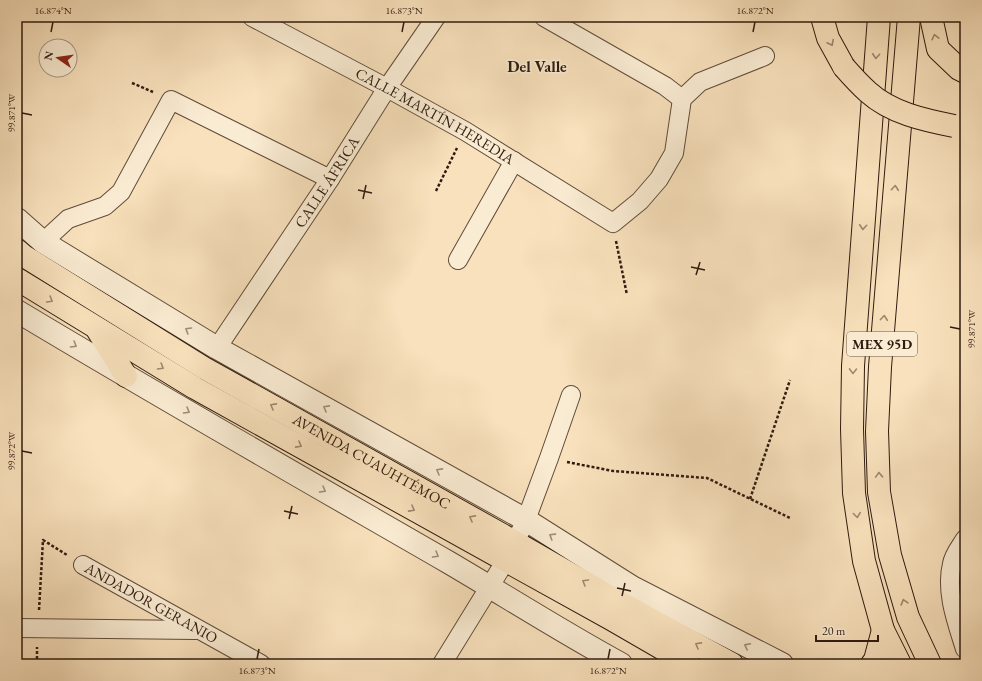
<svg xmlns="http://www.w3.org/2000/svg" width="982" height="681" font-family="'EB Garamond',serif">
<style>
.lines{fill:none;stroke-linecap:round;stroke-linejoin:round}
.minor-casing{stroke:#614c3a;stroke-width:20}
.tertiary-casing{stroke:#614c3a;stroke-width:24}
.primary-casing{stroke:#2f1b0f;stroke-width:24}
.motorway-casing{stroke:#2f1b0f;stroke-width:24}
.path{stroke:#2f1b0f;stroke-width:2.5;stroke-dasharray:3 2;stroke-linecap:butt}
.minor{stroke:#faecd3;stroke-width:18}
.tertiary{stroke:#faecd3;stroke-width:22}
.primary{stroke:#f8e1bc;stroke-width:22}
.motorway{stroke:#f8e1bc;stroke-width:22}
.motorway-bridge-casing{stroke:#2f1b0f;stroke-width:24;stroke-linecap:butt}
.motorway-bridge{stroke:#f8e1bc;stroke-width:22}
.oneway{stroke:#9e886e}
.oneway2{stroke:#9f8e7b}
.ticks{fill:none;stroke:#2f1b0f;stroke-width:1.5}
.labels{text-anchor:middle;stroke-width:3;stroke-linejoin:round;paint-order:stroke}
.shield{fill:#faecd3;stroke:#6c5a4a;stroke-width:1}
.shield-label{font-size:14px;font-weight:bold;fill:#2f1b0f}
.street-label{font-size:15px;fill:#2f1b0f;stroke:#faecd3}
.neighbourhood-label{font-size:16px;font-weight:bold;fill:#2f1b0f;stroke:#faecd3}
.neatline{fill:none;stroke:#2f1b0f;stroke-width:1.5}
.ticks-label{font-size:10px;text-anchor:middle;fill:#2f1b0f}
</style>
<rect width="100%" height="100%" fill="#f8e1bc"/>
<filter id="stains"><feTurbulence type="fractalNoise" baseFrequency=".005" numOctaves="4"/><feColorMatrix values="0 0 0 0 .2 0 0 0 0 .09 0 0 0 0 .02 0 0 0 .5 -.17"/></filter>
<radialGradient id="worn" r=".72"><stop offset=".6" stop-color="#630" stop-opacity="0"/><stop offset="1" stop-color="#630" stop-opacity=".3"/></radialGradient>
<g class="lines">
<defs>
<g id="minor">
<path id="s1" d="M252,17l135,71 78,43 148,92 27,-22 19,-22 15,-26 8,-54 18,-17 65,-26"/>
<polyline points="544,17 665,86 682,99"/>
<polyline points="43,242 68,219 105,206 121,192 171,100 330,179"/>
<polyline points="458,260 514,161"/>
<path id="s2" d="M217,348l113,-169 57,-91 49,-71"/>
<path d="M965,539c-4,7 -12,16 -13,25 -7,28 5,59 13,85"/>
<path id="s3" d="M83,565l178,99"/>
<polyline points="17,628 196,630"/>
<polyline points="442,664 506,560 526,520 549,458 571,395"/>
</g>
<g id="tertiary">
<polyline points="17,219 43,242 217,348 526,520 632,587 782,664"/>
<path d="M17,311c143,86 287,168 431,251 58,34 114,70 173,102"/>
</g>
<g id="primary">
<polyline points="879,17 853,366 852,429 854,493 864,561 883,630 900,664"/>
<polyline points="909,17 880,367 877,431 879,492 890,555 908,617 930,664"/>
<path id="s4" d="M17,250l7,6 180,112 311,174 106,61 111,61"/>
<polyline points="17,279 195,388 611,619 689,664"/>
<polyline points="98,331 126,376"/>
<polyline points="872,664 875,660 883,630"/>
</g>
<g id="motorway">
<polyline points="822,17 828,38 844,67"/>
<polyline points="931,17 938,49 959,69 965,72"/>
</g>
</defs>
<use href="#minor" class="minor-casing"/>
<use href="#tertiary" class="tertiary-casing"/>
<use href="#primary" class="primary-casing"/>
<use href="#motorway" class="motorway-casing"/>
<g class="path">
<polyline points="132,83 153,92"/>
<polyline points="436,191 457,148"/>
<polyline points="616,241 627,295"/>
<polyline points="567,462 613,471 707,478 790,518"/>
<polyline points="750,499 790,380"/>
<polyline points="39,610 43,540 67,555"/>
<polyline points="37,664 37,647"/>
</g>
<use href="#minor" class="minor"/>
<use href="#tertiary" class="tertiary"/>
<use href="#primary" class="primary"/>
<use href="#motorway" class="motorway"/>
<defs>
<path id="motorway-bridge" d="M844,67c7,8 15,17 24,25 23,21 56,28 86,34"/>
</defs>
<use href="#motorway-bridge" class="motorway-bridge-casing"/>
<use href="#motorway-bridge" class="motorway-bridge"/>
</g>
<defs><path id="oneway-chevron" d="M-2-3.5L2.5 0L-2 3.5" fill="none" stroke-width="1.6" stroke-linecap="round" stroke-linejoin="round"/></defs>
<g class="oneway">
<use href="#oneway-chevron" transform="translate(935 37) rotate(-103)"/>
<use href="#oneway-chevron" transform="translate(831 43) rotate(63)"/>
<use href="#oneway-chevron" transform="translate(876 56) rotate(94)"/>
<use href="#oneway-chevron" transform="translate(895 188) rotate(-85)"/>
<use href="#oneway-chevron" transform="translate(863 227) rotate(94)"/>
<use href="#oneway-chevron" transform="translate(50 300) rotate(31)"/>
<use href="#oneway-chevron" transform="translate(884 318) rotate(-85)"/>
<use href="#oneway-chevron" transform="translate(161 367) rotate(31)"/>
<use href="#oneway-chevron" transform="translate(853 371) rotate(91)"/>
<use href="#oneway-chevron" transform="translate(273 406) rotate(-151)"/>
<use href="#oneway-chevron" transform="translate(299 445) rotate(29)"/>
<use href="#oneway-chevron" transform="translate(879 475) rotate(-92)"/>
<use href="#oneway-chevron" transform="translate(412 509) rotate(29)"/>
<use href="#oneway-chevron" transform="translate(857 515) rotate(82)"/>
<use href="#oneway-chevron" transform="translate(472 518) rotate(-151)"/>
<use href="#oneway-chevron" transform="translate(585 582) rotate(-150)"/>
<use href="#oneway-chevron" transform="translate(904 602) rotate(-106)"/>
<use href="#oneway-chevron" transform="translate(698 645) rotate(-151)"/>
</g>
<g class="oneway2">
<use href="#oneway-chevron" transform="translate(188 330) rotate(-149)"/>
<use href="#oneway-chevron" transform="translate(74 345) rotate(31)"/>
<use href="#oneway-chevron" transform="translate(326 408) rotate(-151)"/>
<use href="#oneway-chevron" transform="translate(187 411) rotate(30)"/>
<use href="#oneway-chevron" transform="translate(439 471) rotate(-151)"/>
<use href="#oneway-chevron" transform="translate(323 490) rotate(30)"/>
<use href="#oneway-chevron" transform="translate(552 536) rotate(-148)"/>
<use href="#oneway-chevron" transform="translate(436 555) rotate(30)"/>
<use href="#oneway-chevron" transform="translate(747 646) rotate(-153)"/>
</g>
<path class="ticks" d="M51,32l2,-10M402,32l2,-10M753,32l2,-10M22,113l10,2M358,190l14,3M363,199l3,-14M691,267l14,3M696,275l4,-13M950,327l10,2M22,451l10,2M284,511l14,3M289,519l3,-13M617,588l14,3M622,596l3,-13M257,659l2,-10M608,659l2,-10"/>
<g class="labels">
<rect class="shield" x="847" y="332" width="70" height="24" rx="3"/>
<g class="shield-label">
<text x="882" y="349">MEX 95D</text>
</g>
<g class="street-label">
<text dy="5" stroke="none"><textPath href="#s1" startOffset="208">CALLE MARTÍN HEREDIA</textPath></text>
<text dy="5" stroke="none"><textPath href="#s2" startOffset="199">CALLE ÁFRICA</textPath></text>
<text dy="5" stroke="none"><textPath href="#s4" startOffset="413">AVENIDA CUAUHTÉMOC</textPath></text>
<text dy="5" stroke="none"><textPath href="#s3" startOffset="78">ANDADOR GERANIO</textPath></text>
</g>
<g class="neighbourhood-label">
<text x="537" y="72">Del Valle</text>
</g>
</g>
<rect width="982" height="681" fill="none" stroke="#f8e1bc" stroke-width="44"/>
<g transform="translate(58 58) rotate(283)"><circle r="19" fill="#faecd3" stroke="#a99885"/>
<path d="M0-3L7 15L0 10L-7 15Z" fill="#8f2418"/>
<text y="-6" font-size="11" font-weight="bold" text-anchor="middle" fill="#2f1b0f">N</text>
</g>
<path d="M816 635v6h62v-6" fill="none" stroke="#2f1b0f" stroke-width="2"/>
<text x="822" y="635" font-size="12" fill="#2f1b0f" stroke="#faecd3" stroke-width="3" paint-order="stroke">20 m</text>
<rect x="22" y="22" width="938" height="637" class="neatline"/>
<g class="ticks-label">
<text x="53" y="14">16.874°N</text>
<text x="404" y="14">16.873°N</text>
<text x="755" y="14">16.872°N</text>
<text transform="translate(11 113) rotate(-90)" y="4">99.871°W</text>
<text transform="translate(971 329) rotate(-90)" y="4">99.871°W</text>
<text transform="translate(11 451) rotate(-90)" y="4">99.872°W</text>
<text x="257" y="674">16.873°N</text>
<text x="608" y="674">16.872°N</text>
</g>
<rect width="100%" height="100%" filter="url(#stains)"/>
<rect width="100%" height="100%" fill="url(#worn)"/>
</svg>
